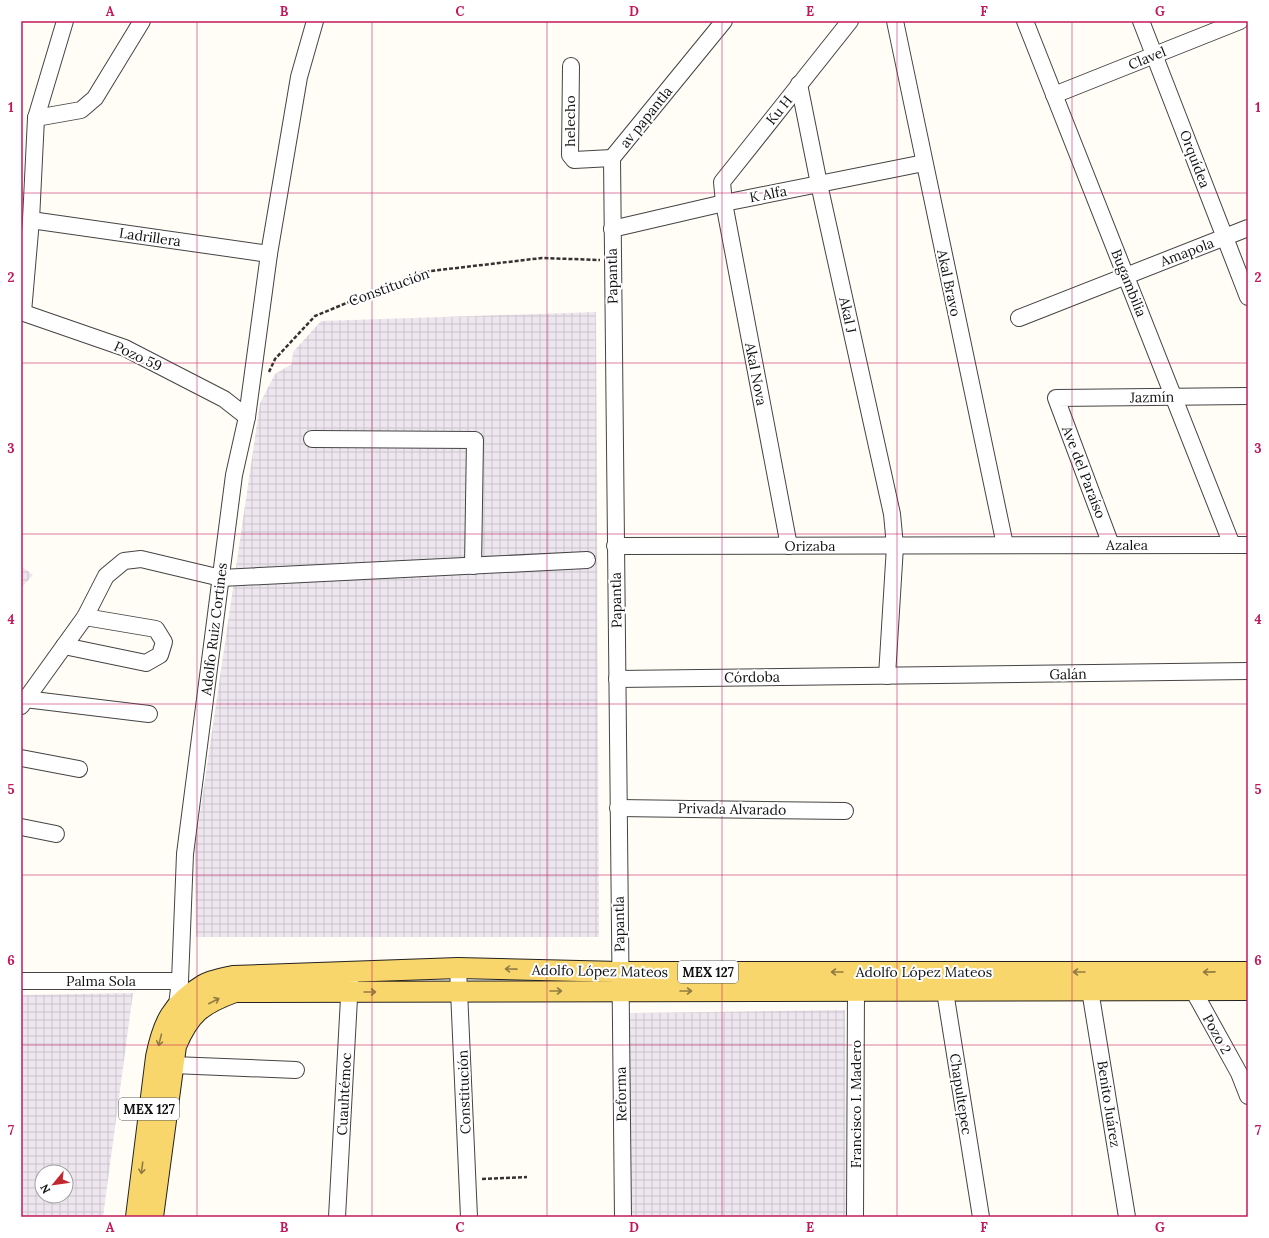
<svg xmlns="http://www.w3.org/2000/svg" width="1269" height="1238" font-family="Lora,serif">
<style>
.industrial{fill:url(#industrial-grid);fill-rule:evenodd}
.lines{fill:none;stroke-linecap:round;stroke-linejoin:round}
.minor-casing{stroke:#444;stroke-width:18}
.major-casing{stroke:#222;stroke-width:22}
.path{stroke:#333;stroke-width:2.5;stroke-dasharray:4 2;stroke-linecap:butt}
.minor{stroke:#fff;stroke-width:16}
.major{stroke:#f9d66b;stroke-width:20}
.oneway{stroke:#917d42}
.grid{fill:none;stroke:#c2185b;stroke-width:1;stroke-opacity:0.55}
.labels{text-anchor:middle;stroke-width:4;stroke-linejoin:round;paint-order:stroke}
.shield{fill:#fff;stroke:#585858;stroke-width:1}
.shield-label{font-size:13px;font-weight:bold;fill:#111}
.street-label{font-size:14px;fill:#111;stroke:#fff}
.neatline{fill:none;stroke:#c2185b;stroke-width:1.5}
.grid-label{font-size:13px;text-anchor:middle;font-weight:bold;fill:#c2185b}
</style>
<defs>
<pattern id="industrial-grid" width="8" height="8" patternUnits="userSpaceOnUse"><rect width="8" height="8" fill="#eee6ef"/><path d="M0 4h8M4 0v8" fill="none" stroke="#cbc4cc"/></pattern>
</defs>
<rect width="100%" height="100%" fill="#fffdf5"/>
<g class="industrial">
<polygon points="596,312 599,937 196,937 195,848 260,403 275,374 292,364 293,352 321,321"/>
<polygon points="21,566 33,575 21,588"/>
<path d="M133,993l-30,224h-82v-222zM42,1172h24v24h-24z"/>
<polygon points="845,1010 846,1217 629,1217 630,1013"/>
</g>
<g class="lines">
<defs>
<g id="minor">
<polyline points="895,21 1005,545"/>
<polyline points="1025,21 1232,545"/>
<polyline points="1141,21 1248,297"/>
<polyline points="571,66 570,155 574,160 612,158"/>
<polyline points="799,84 819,184 892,514 895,546 887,676"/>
<polyline points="1054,95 1240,21"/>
<polyline points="36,118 65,21"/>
<polyline points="31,220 269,254"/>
<polyline points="612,229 724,203 924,163"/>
<polyline points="21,312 125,348 224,399 247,417"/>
<polyline points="23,312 31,220 36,118 81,110 95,98 142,21"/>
<polyline points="1019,318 1248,228"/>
<polyline points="312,439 475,440 473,566"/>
<polyline points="1111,545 1056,398 1248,396"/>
<polyline points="615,546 1248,545"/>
<polyline points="789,546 724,203 722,182 850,21"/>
<polyline points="64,646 146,663 160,655 164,642 156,629 85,617"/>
<polyline points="617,679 1248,671"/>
<polyline points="25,699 149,714"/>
<polyline points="21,706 85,617 106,576 124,561 141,559 221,578 587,560"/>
<polyline points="21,758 79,769"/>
<polyline points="618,808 845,811"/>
<polyline points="21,827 56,834"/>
<polyline points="458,968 469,1217"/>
<polyline points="943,979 981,1217"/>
<polyline points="21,981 180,981"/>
<polyline points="1188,981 1239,1073 1248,1096"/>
<polyline points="1090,990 1127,1217"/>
<polyline points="179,1011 177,1005 180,981 185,854 234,475 247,417 269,254 299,77 315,21"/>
<polyline points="173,1065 296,1070"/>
<polyline points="337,1217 350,980"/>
<polyline points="623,1217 612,158 724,21"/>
<polyline points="855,1217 856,991"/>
</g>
<g id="major">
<path d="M136,1217l20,-160c7,-35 16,-53 47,-72 8,-5 21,-7 30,-9l225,-8 162,4h628"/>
<path d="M153,1217l23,-171c14,-33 26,-42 59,-54l1013,-2"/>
</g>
</defs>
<use href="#minor" class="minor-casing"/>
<use href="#major" class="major-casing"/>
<g class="path">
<polyline points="269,372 275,359 315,316 422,272 542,258 600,260"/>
<polyline points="482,1179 527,1177"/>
</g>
<use href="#minor" class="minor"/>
<use href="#major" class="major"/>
</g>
<defs><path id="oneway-shaft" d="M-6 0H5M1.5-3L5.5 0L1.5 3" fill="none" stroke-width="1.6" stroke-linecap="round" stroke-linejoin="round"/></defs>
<g class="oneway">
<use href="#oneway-shaft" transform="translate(511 969) rotate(-179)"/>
<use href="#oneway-shaft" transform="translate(837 972) rotate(-180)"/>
<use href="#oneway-shaft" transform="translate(1079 972) rotate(-180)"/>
<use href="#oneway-shaft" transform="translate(1209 972) rotate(179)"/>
<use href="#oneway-shaft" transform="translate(556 991)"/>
<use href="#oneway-shaft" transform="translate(686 991)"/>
<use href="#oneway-shaft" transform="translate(370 992)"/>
<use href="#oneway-shaft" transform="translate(214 1001) rotate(-27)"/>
<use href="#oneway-shaft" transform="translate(160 1040) rotate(104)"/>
<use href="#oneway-shaft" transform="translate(142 1168) rotate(97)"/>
</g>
<path class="grid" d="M197,21v1196M372,21v1196M547,21v1196M722,21v1196M897,21v1196M1072,21v1196M21,193h1227M21,363h1227M21,534h1227M21,704h1227M21,875h1227M21,1045h1227"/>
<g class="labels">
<g class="shield">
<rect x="678" y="961" width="60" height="22" rx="3"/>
<rect x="119" y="1098" width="60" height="22" rx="3"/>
</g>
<g class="shield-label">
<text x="708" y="977">MEX 127</text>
<text x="149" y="1114">MEX 127</text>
</g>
<g class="street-label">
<text transform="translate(1147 58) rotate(-22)" y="5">Clavel</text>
<text transform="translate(779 110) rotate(-51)" y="5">Ku H</text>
<text transform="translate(646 117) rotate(-51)" y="5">av papantla</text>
<text transform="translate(570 121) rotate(-90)" y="5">helecho</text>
<text transform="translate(1195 159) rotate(69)" y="5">Orquídea</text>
<text transform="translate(768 194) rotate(-11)" y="5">K Alfa</text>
<text transform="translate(150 237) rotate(8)" y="5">Ladrillera</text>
<text transform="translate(1187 252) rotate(-21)" y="5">Amapola</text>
<text transform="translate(612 276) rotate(-91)" y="5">Papantla</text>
<text transform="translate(949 283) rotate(78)" y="5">Akal Bravo</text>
<text transform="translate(1129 283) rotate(68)" y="5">Bugambilia</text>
<text transform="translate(389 287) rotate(-20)" y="5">Constitución</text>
<text transform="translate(848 315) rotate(78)" y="5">Akal J</text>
<text transform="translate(138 356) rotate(25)" y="5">Pozo 59</text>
<text transform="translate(756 374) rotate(79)" y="5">Akal Nova</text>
<text transform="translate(1152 397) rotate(-1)" y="5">Jazmín</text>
<text transform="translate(1084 472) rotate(69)" y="5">Ave del Paraíso</text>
<text x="1127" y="550">Azalea</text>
<text x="810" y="551">Orizaba</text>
<text transform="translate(616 600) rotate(-91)" y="5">Papantla</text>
<text transform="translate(214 629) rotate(-83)" y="5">Adolfo Ruiz Cortines</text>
<text transform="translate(1068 674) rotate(-1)" y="5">Galán</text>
<text transform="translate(752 677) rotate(-1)" y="5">Córdoba</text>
<text transform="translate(732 809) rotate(1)" y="5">Privada Alvarado</text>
<text transform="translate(619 924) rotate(-91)" y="5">Papantla</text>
<text transform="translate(600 971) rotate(1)" y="5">Adolfo López Mateos</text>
<text x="924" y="977">Adolfo López Mateos</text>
<text x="101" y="986">Palma Sola</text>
<text transform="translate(1217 1034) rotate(61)" y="5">Pozo 2</text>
<text transform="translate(464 1092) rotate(-92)" y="5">Constitución</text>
<text transform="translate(344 1094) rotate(-87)" y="5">Cuauhtémoc</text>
<text transform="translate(621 1094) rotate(-91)" y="5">Reforma</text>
<text transform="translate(961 1094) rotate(81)" y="5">Chapultepec</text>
<text transform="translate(856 1104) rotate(-90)" y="5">Francisco I. Madero</text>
<text transform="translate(1109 1104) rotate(81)" y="5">Benito Juárez</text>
</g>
</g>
<rect width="1269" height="1238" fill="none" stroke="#ffffff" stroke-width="44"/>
<g transform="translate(54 1184) rotate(241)"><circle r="19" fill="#ffffff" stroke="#a0a0a0"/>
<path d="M0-3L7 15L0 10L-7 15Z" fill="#c4262e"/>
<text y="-6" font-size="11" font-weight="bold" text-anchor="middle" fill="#111111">N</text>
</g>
<rect x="22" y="22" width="1225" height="1194" class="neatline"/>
<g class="grid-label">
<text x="110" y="16">A</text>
<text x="284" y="16">B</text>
<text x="460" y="16">C</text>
<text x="634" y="16">D</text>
<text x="810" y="16">E</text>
<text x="984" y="16">F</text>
<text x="1160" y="16">G</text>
<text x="11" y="112">1</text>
<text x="1258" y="112">1</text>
<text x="11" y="282">2</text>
<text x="1258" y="282">2</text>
<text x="11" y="453">3</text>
<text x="1258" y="453">3</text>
<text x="11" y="624">4</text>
<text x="1258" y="624">4</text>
<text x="11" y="794">5</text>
<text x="1258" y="794">5</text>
<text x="11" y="965">6</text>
<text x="1258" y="965">6</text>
<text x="11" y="1135">7</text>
<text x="1258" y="1135">7</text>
<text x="110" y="1232">A</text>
<text x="284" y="1232">B</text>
<text x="460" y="1232">C</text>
<text x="634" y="1232">D</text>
<text x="810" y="1232">E</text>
<text x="984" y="1232">F</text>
<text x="1160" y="1232">G</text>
</g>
</svg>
